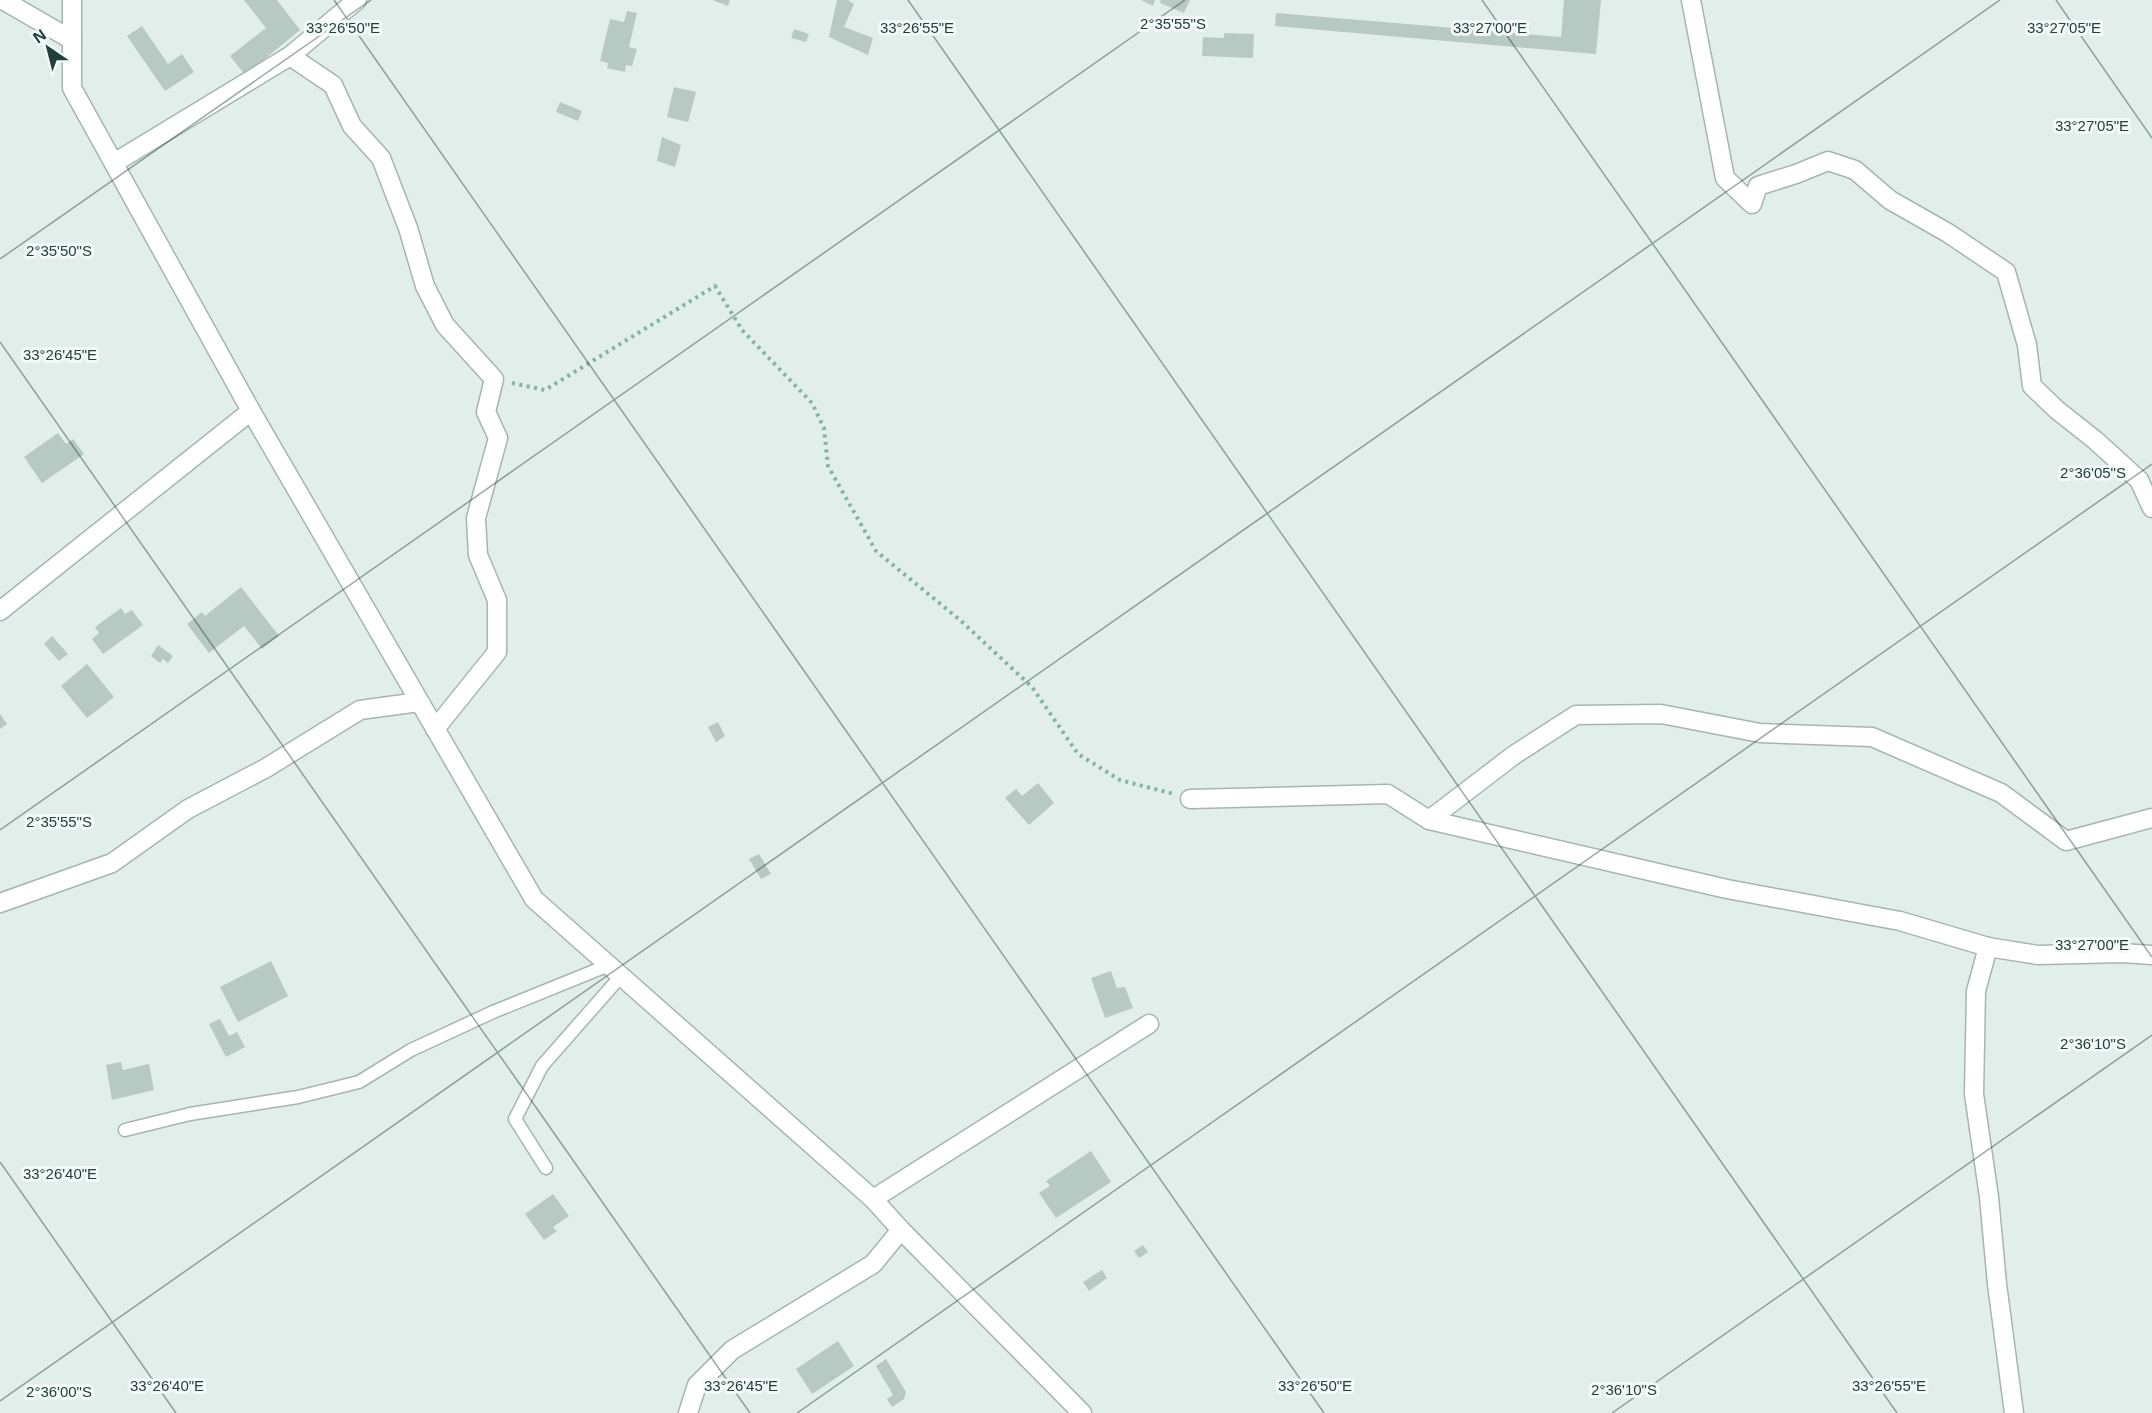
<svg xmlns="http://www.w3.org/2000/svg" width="2152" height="1413" font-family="Arial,sans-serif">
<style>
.building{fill:#b7c9c3}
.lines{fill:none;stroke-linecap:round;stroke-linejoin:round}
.service-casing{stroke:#a4b6b2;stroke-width:15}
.minor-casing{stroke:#a4b6b2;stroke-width:21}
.tertiary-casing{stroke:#a4b6b2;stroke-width:21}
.path{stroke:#80b4a8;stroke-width:4;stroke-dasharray:3 4.5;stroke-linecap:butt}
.service{stroke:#fff;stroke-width:12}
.minor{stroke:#fff;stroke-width:18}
.tertiary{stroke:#fff;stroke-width:18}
.ticks{fill:none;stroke:#21403b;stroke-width:1.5;stroke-opacity:0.45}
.ticks-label{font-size:15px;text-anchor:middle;fill:#21403b;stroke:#f3faf7;stroke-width:6;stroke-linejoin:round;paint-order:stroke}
</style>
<rect width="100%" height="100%" fill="#e2eeea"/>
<g class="building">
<polygon points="244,0 277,0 300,30 245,75 230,56 266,28"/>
<polygon points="712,0 730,0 728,6"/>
<polygon points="837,0 848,0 854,4 844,27 873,38 868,55 829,37"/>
<polygon points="1141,0 1155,0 1153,6"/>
<polygon points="1161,0 1190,0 1184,13 1160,3"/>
<polygon points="1564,0 1601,0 1596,54 1275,26 1276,13 1561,37"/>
<polygon points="627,11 637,13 629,47 637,49 632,66 626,65 625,72 607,68 608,63 600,61 610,19 624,22"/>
<polygon points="142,26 168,64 182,54 194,72 165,91 127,36"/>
<polygon points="794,29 809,34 806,42 791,38"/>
<polygon points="1224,33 1254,34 1253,58 1202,56 1203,37 1224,38"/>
<polygon points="674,87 696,92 688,122 667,117"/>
<polygon points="560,102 582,111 578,121 556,112"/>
<polygon points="662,137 681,145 675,167 657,161"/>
<polygon points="58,433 66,444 73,439 84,454 42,483 24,457"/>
<polygon points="241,587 279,636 262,649 244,626 209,653 187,624 202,612 205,616"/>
<polygon points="121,608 125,614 132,610 143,625 103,654 92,639 99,633 95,627"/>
<polygon points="52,636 68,654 59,661 44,644"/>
<polygon points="158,645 173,656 168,663 163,659 160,663 151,656"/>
<polygon points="87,664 114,697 87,718 61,686"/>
<polygon points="0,714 7,724 0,729"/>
<polygon points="718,722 725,736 716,742 708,727"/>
<polygon points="1038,783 1054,803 1029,825 1005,798 1016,789 1022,796"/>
<polygon points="759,854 771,874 761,879 749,859"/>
<polygon points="271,961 288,996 238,1022 220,987"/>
<polygon points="1111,971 1117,988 1125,987 1133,1008 1105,1018 1091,978"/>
<polygon points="220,1019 229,1036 237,1032 245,1047 226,1057 209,1024"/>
<polygon points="121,1062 123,1070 149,1064 154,1090 112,1100 106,1065"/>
<polygon points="1091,1151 1111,1182 1056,1218 1039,1193 1050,1186 1046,1181"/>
<polygon points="553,1194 569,1216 553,1227 557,1231 544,1240 525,1214"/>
<polygon points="1143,1245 1148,1252 1139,1258 1134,1251"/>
<polygon points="1102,1270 1107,1278 1089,1291 1083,1282"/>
<polygon points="838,1341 854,1366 812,1394 796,1369"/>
<polygon points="886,1359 906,1392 904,1399 892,1407 887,1399 893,1395 876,1366"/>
</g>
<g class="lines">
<defs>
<g id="service">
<polyline points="125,1130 190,1114 298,1097 359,1082 411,1050 493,1012 609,965"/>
<polyline points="546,1168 515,1119 542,1066 621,976"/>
</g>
<g id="minor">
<polyline points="3,0 72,40"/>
<polyline points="1691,0 1725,178 1752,204 1758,186 1796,174 1828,161 1855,170 1890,200 1948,233 2006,272 2027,345 2032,386 2057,410 2095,440 2139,480 2152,508"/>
<polyline points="290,56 333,85 352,126 381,158 408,228 425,286 445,325 494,379 486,412 498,438 476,518 478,555 497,600 497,652 435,729"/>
<polyline points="114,163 290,56 357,0"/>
<polyline points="0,611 251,411"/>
<polyline points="1190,799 1388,794 1429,820 1727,889 1900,921 1988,947 2038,955 2122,953 2152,955"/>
<polyline points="1429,820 1514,755 1576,715 1661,714 1760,733 1872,737 2001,793 2066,841 2152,818"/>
<polyline points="0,903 112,863 188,809 266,768 360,710 419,702"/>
<polyline points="1988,947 1976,991 1974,1094 1989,1197 1997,1284 2014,1413"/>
<polyline points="873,1199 1149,1024"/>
<polyline points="688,1413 697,1385 732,1350 873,1264 901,1230"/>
</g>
<polyline id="tertiary" points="72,0 72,88 251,411 534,899 873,1199 901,1230 1082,1413"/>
</defs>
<use href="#service" class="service-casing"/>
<use href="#minor" class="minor-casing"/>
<use href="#tertiary" class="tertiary-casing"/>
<polyline class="path" points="512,383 545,390 715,286 742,330 812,403 824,428 828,466 876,551 960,620 1032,687 1078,754 1120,780 1174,794"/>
<use href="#service" class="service"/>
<use href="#minor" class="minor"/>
<use href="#tertiary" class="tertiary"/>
</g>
<path class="ticks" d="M334,0l990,1413M908,0l989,1413M1482,0l670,957M2056,0l96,138M0,259l371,-259M0,342l750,1071M0,830l1185,-830M0,1162l176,251M0,1401l2000,-1401M797,1413l1355,-949M1612,1413l540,-378"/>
<g class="ticks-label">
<text x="1173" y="29">2°35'55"S</text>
<text x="343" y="33">33°26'50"E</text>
<text x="917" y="33">33°26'55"E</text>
<text x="2064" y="33">33°27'05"E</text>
<text x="1490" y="33">33°27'00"E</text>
<text x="2092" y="131">33°27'05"E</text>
<text x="59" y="256">2°35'50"S</text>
<text x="60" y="360">33°26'45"E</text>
<text x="2093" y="478">2°36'05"S</text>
<text x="59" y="827">2°35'55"S</text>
<text x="2092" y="950">33°27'00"E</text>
<text x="2093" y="1049">2°36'10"S</text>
<text x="60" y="1179">33°26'40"E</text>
<text x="167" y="1391">33°26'40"E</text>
<text x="741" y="1391">33°26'45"E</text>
<text x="1315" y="1391">33°26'50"E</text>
<text x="1889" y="1391">33°26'55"E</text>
<text x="1624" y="1395">2°36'10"S</text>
<text x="59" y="1397">2°36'00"S</text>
</g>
<g transform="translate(48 48) rotate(325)" stroke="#f3faf7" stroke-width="4.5" paint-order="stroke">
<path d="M0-4.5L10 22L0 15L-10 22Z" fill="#21403b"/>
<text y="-9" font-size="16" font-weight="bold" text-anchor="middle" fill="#21403b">N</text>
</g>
</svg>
